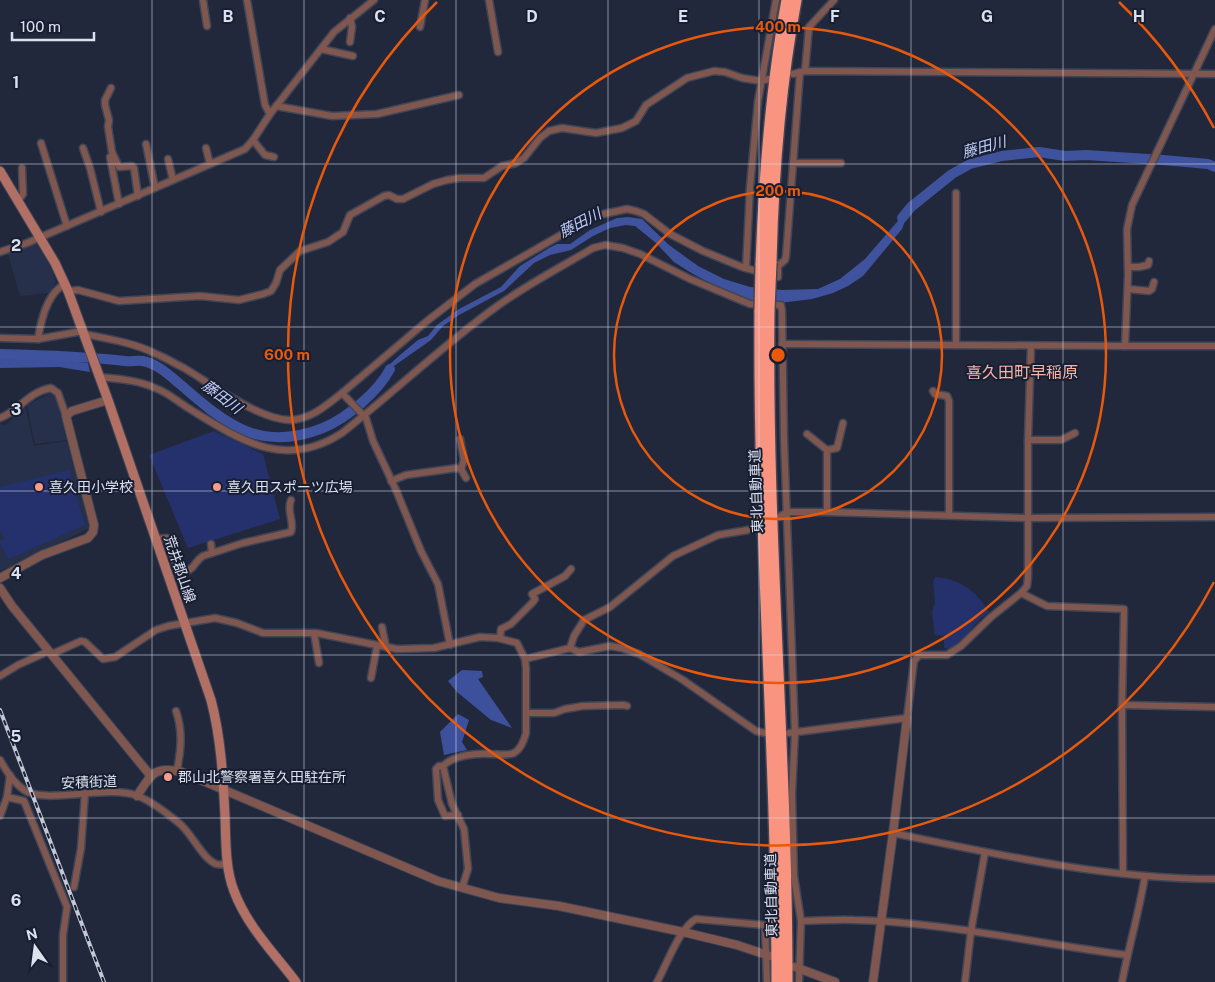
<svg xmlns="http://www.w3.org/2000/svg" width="1215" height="982" font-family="'Public Sans','Noto Sans JP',sans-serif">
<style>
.built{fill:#27304a}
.green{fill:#24316c}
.forest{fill:#3d509c}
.water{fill:#3f529e}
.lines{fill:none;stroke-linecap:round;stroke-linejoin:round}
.river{stroke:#3f529e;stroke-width:10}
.minor-casing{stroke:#404658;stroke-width:9}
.tertiary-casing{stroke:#404658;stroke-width:10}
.secondary-casing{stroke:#404658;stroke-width:11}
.motorway-casing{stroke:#404658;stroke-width:14}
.minor{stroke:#80574f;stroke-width:6}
.tertiary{stroke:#80574f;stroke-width:8}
.secondary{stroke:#b17063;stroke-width:9}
.motorway{stroke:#f89480;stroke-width:11}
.rail-casing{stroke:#c3c8d6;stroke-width:4}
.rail{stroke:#181e32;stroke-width:2;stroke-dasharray:5.5;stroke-linecap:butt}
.motorway-bridge-casing{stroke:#404658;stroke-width:14;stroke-linecap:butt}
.motorway-bridge{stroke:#f89480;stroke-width:11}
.grid{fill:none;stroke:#dce1ee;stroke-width:1;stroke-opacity:0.55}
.ring{fill:none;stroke:#e8590c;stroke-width:2.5}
.poi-dot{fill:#f49d8b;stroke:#181e32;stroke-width:2}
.labels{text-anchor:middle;stroke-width:4;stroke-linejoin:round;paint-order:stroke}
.poi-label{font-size:14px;fill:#dce1ee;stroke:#181e32;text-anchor:start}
.street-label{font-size:14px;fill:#dce1ee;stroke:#181e32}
.water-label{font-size:15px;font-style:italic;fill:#c0cef9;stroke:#181e32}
.quarter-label{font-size:16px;fill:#f6b4a6;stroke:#181e32}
.grid-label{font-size:16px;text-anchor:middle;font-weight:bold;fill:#dce1ee;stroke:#181e32;stroke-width:4;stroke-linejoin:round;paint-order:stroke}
.centre{fill:#e8590c;stroke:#181e32;stroke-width:2.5}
.ring-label{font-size:15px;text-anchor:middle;font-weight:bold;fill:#e8590c;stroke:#181e32;stroke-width:4;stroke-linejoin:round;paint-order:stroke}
</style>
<rect width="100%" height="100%" fill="#22283c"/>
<g class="built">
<polygon points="38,242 49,262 56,282 49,293 20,296 8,254"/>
<polygon points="49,394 57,397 67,440 35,444 27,405"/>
<polygon points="25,406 34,446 67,441 90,528 0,571 0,424 6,425"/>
</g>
<g class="green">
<polygon points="214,431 263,454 280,519 188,548 149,455"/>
<polygon points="69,470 85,525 9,559 0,544 0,541 5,538 0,531 0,487"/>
<path d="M936,577c26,3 40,14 53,35l-8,6 -25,28 -6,3 -6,-1v-12l-9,-1 -3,-23 3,-9 -2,-22z"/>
</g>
<g class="forest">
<polygon points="0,357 49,359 88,363 90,372 59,367 0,368"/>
<polygon points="462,670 482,671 483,677 478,679 512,728 491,720 457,692 448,681"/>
<polygon points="458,714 469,720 462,742 467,750 444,755 440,732"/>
</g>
<polygon class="water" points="910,207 902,229 863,276 848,286 833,293 812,299 780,303 751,300 718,287 693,274 674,262 656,243 635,226 626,225 610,228 593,236 571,250 550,255 534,263 504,291 459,315 443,326 431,340 394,366 389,378 384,380 386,373 390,364 400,355 418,340 428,336 437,325 459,309 501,287 520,266 549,248 557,244 570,244 590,230 617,218 628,217 642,219 669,245 698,266 724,279 750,287 782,290 818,289 840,279 865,259"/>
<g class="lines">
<g class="river">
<polyline points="902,218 911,207 952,174 970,164 1002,156 1039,152 1065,156 1086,155 1163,160 1208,164 1215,167"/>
<path d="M0,354c43,1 82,2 125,7 6,1 12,-1 18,0 15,3 27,15 38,24 46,40 79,68 142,43 24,-10 55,-36 67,-59"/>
</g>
<defs>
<g id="minor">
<polyline points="203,0 207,26"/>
<polyline points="247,0 265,105 270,114"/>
<polyline points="489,0 498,52"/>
<polyline points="350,18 352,27 350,42"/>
<polyline points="420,27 425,0"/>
<polyline points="321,49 353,56"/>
<polyline points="805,71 809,27 834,0"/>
<polyline points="793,74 805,71 1215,74"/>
<polyline points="111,88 105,100 105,105 109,120 108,127 112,152 119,167 132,166 134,168 138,196"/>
<polyline points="276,106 332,116 377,114 459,95"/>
<polyline points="253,140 265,155 274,157"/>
<polyline points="41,143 67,226"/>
<polyline points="146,144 155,188"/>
<polyline points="83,148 90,168 101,212"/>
<polyline points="206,148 210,164"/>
<polyline points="110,157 119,204"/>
<polyline points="168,159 173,180"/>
<polyline points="793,163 841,163"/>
<polyline points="18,201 23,194 22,168"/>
<polyline points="0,252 27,243 245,149 253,140 270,114 334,32 374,0"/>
<polyline points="1128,267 1139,267 1148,265 1149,261"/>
<polyline points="746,268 750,187 758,101 776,0"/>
<polyline points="1128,289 1149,291 1152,289 1154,282"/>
<polyline points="68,291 78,290 119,301 200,296 239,300 263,294 271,291 276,283 280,270 300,251 328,242 343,232 350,215 384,196 389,195 397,199 403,199 433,184 447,180 460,178 484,178 502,166 516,163 524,158 540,138 549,131 562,128 596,133 622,128 636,121 646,105 687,78 714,71 725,72 742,78 761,81 769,79"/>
<path d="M84,334c20,4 51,9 70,19 10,4 20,10 30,15 27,16 74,51 105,52 21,0 38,-15 53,-27l24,25 7,23 23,49 25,61 17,33 12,61"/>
<polyline points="0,338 38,339 83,331"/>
<path d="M38,339c3,-19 9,-46 27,-55"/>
<polyline points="782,344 1125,346 1128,275 1127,229 1132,205 1215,29"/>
<polyline points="956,345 956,193"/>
<polyline points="1125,346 1215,346"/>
<path d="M99,377c19,2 39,3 56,11 12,4 22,13 33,20 51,31 95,63 154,25 52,-41 100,-87 154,-126 30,-22 65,-40 97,-59l12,-3 18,3 17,6 50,25 60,25 31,1 1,6 2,129 11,293 -3,61 2,82 7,45 -2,61"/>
<polyline points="933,391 935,394 947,396 949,401 949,515"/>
<polyline points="342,393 427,321 475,284 594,216 627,209 636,211 644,214 670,234 703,251 742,267 778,277 778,266 785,260 786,256 800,72"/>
<path d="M0,418c19,-7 28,-26 51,-30l7,5 8,23"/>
<polyline points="807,434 827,450"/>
<polyline points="460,439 464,460 461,469"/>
<polyline points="1028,440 1061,440 1075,433"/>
<polyline points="391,481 406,475 457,468 461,469 466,478"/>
<polyline points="827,512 827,450 837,448 843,423"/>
<polyline points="779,517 787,512 827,512 1028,518 1215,517"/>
<path d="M155,539l12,-1 10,28 6,5c12,0 11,-10 20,-15l40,-13 48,-11c4,-10 -5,-21 0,-32"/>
<polyline points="211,544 212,553"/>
<polyline points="1021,593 1047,606 1124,609 1122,705 1123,873"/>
<polyline points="382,627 386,647"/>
<polyline points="314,633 319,663"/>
<polyline points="500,638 501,629 511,624 533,602 535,599 532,594 565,576 571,569"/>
<polyline points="570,648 574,636 584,620 610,607 673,556 718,535 748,530 755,526"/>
<path d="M52,654l29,-13 4,1 18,17 12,-2 41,-27 12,-4 47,-8 22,5 26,10h53l81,16 37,-1 46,-11 18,1 19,5 8,16 1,9v65c-2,8 -5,16 -12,20 -7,3 -16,1 -23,1 -15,-1 -37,1 -48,12l9,38 12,25 4,40 -6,19"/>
<polyline points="525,659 570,648 579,652 610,646 621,648 639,654 683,680 756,731 765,733"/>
<polyline points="0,676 18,665 49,651"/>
<polyline points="371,678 377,646"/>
<polyline points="1122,705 1215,707"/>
<path d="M176,711c7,20 5,39 1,59"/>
<polyline points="527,713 554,713 565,709 583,706 624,705 627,706"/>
<polyline points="789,733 907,718 914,661 919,655 947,655 961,646 991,617 1021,593 1027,586 1028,577 1028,440 1031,346"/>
<path d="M0,760c6,11 14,23 24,30 21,15 83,-6 114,6 15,6 30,18 42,28 12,10 22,34 36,40 3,1 7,0 11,1"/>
<polyline points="443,766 439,766 436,769 438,800 445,816 458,815"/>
<polyline points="7,797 24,801 67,907 63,935 63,982"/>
<polyline points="0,816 7,797 10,775"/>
<path d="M893,833c106,22 214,46 322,46"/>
<polyline points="74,887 81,848 85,793"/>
<path d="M801,921c18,0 36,-2 53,-1 90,2 184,24 273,35"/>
<path d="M657,982c9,-16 23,-55 39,-63l69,6 2,57"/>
<polyline points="965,982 971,931 985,852"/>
<path d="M1122,982c7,-36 17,-70 23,-106"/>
</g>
<g id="tertiary">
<polyline points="0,578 42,555 88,538 93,532 94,525 66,416 72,411 108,400"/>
<polyline points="0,588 12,606 150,775"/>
<path d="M137,796c14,-21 17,-31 45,-24l256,109 61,17 60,8 124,26 54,13 33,11"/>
<polyline points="795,967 835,982"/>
<polyline points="873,982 893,833 907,718"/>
</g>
<path id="secondary" d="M0,171l55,92 13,28 40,109 103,300c10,38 12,77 14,116 1,25 0,52 9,75 13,35 40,62 62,91"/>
<g id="motorway">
<path d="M771,263c2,-87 9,-177 25,-263"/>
<path d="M761,265c3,-88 10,-178 26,-265"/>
<path d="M769,310c-3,224 18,448 18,672"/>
<path d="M760,311c-2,224 17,447 17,671"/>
</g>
</defs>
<use href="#minor" class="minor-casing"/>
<use href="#tertiary" class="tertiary-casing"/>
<use href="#secondary" class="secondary-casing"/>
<use href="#motorway" class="motorway-casing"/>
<use href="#minor" class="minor"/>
<use href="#tertiary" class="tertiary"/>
<use href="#secondary" class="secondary"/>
<use href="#motorway" class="motorway"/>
<defs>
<polyline id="rail" points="0,710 104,982"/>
</defs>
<use href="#rail" class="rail-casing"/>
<use href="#rail" class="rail"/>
<defs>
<g id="motorway-bridge">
<polyline points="769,310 771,263"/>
<polyline points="760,311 761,265"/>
</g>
</defs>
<use href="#motorway-bridge" class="motorway-bridge-casing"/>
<use href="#motorway-bridge" class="motorway-bridge"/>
</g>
<path class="grid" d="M152,0v982M304,0v982M456,0v982M608,0v982M759,0v982M911,0v982M1063,0v982M0,164h1215M0,327h1215M0,491h1215M0,655h1215M0,818h1215"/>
<g class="ring">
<circle cx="778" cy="355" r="164"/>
<circle cx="778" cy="355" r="328"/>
<path d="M1214 582A491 491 0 1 1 437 2M1119 2A491 491 0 0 1 1214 128"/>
</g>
<g class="poi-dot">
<circle cx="39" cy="487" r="5"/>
<circle cx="217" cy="487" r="5"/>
<circle cx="168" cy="777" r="5"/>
</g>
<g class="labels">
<g class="poi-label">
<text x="49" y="492">喜久田小学校</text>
<text x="227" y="492">喜久田スポーツ広場</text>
<text x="178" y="782">郡山北警察署喜久田駐在所</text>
</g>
<g class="street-label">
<text transform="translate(756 491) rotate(-92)" y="5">東北自動車道</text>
<text transform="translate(180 569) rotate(71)" y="5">荒井郡山線</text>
<text transform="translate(89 782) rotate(-2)" y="5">安積街道</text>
<text transform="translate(771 895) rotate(-91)" y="5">東北自動車道</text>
</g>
<g class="water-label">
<text transform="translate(984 147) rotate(-15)" y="5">藤田川</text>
<text transform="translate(580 223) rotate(-27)" y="5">藤田川</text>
<text transform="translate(222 397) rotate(37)" y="5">藤田川</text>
</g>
<g class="quarter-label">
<text x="1022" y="378">喜久田町早稲原</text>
</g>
</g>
<g class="grid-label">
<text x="228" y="22">B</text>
<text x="380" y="22">C</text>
<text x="532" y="22">D</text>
<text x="683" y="22">E</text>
<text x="835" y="22">F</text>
<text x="987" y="22">G</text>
<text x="1139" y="22">H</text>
<text x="16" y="88">1</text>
<text x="16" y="251">2</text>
<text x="16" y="415">3</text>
<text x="16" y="579">4</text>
<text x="16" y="742">5</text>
<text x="16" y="906">6</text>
</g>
<circle cx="778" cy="355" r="8" class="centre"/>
<g class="ring-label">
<text x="778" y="32">400 m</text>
<text x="778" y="196">200 m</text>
<text x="287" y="360">600 m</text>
</g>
<g transform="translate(35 947) rotate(346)" stroke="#181e32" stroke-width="4" paint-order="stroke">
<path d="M0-4L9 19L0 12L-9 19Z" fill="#dce1ee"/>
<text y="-8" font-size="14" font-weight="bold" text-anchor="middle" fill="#dce1ee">N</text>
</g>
<path d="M12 32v8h82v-8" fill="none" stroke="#dce1ee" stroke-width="2.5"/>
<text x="20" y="32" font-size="15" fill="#dce1ee" stroke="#181e32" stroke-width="4" paint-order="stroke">100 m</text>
</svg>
